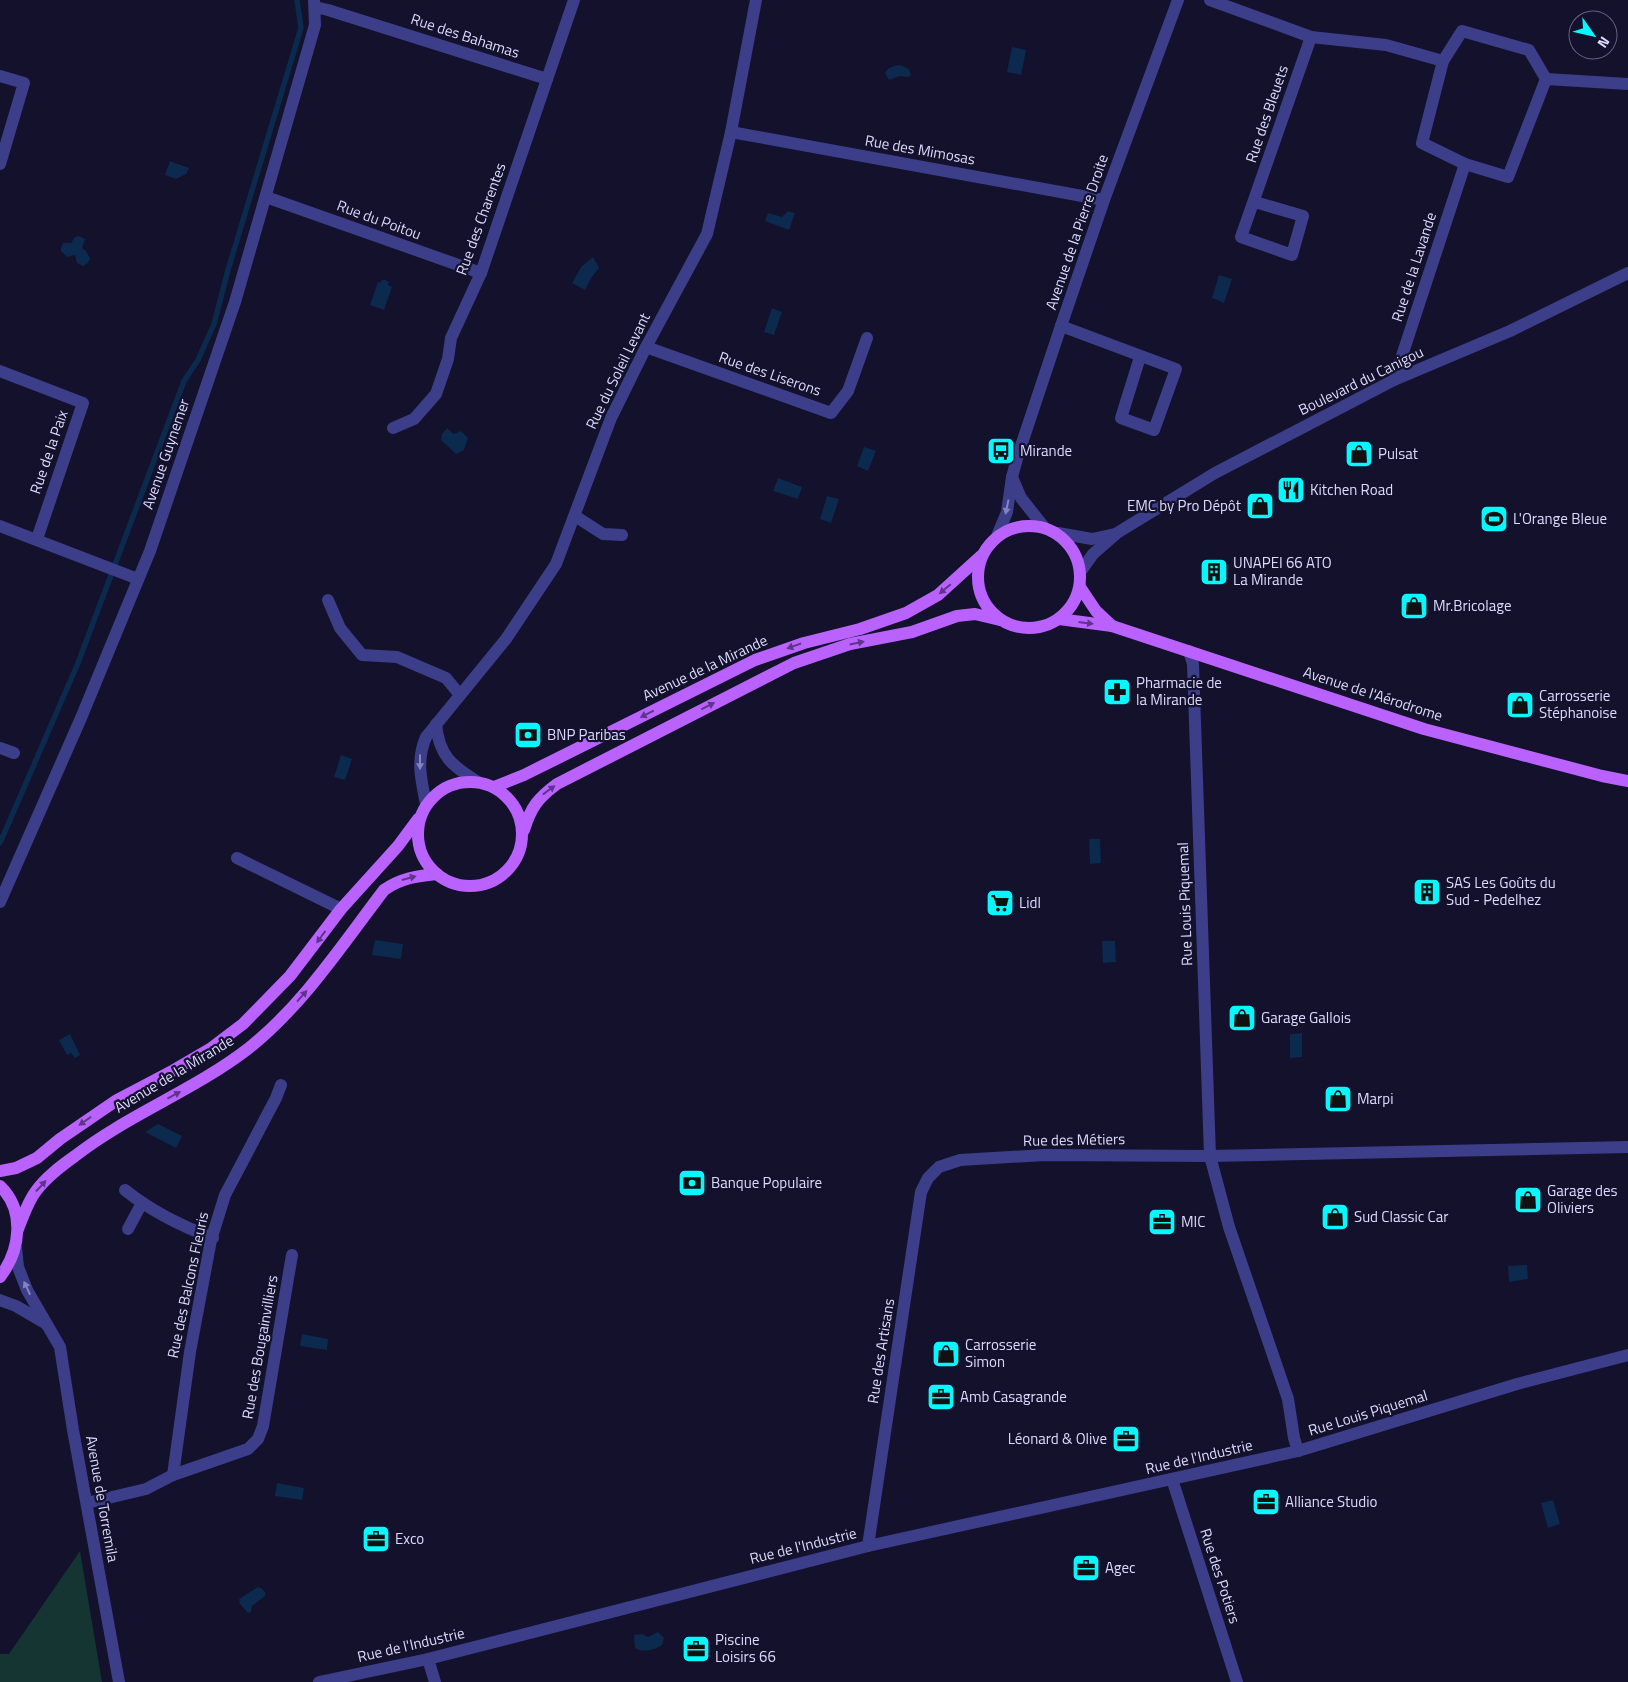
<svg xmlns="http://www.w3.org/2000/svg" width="1628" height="1682" font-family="'Titillium Web',sans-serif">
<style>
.green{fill:#143532}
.water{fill:#0c294e}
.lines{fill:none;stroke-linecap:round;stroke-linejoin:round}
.stream{stroke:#0c294e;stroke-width:5.5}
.minor{stroke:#3c3e8a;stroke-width:12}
.major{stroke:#ba62ff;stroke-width:12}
.oneway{fill:#8485bf}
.oneway2{fill:#5e358a}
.labels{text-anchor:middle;stroke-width:4.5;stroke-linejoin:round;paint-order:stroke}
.street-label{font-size:15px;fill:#dcdbff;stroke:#13112b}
.poi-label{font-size:15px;fill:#dcdbff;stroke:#13112b;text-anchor:start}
</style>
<rect width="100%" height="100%" fill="#13112b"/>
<polygon class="green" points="80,1551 102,1682 0,1682 0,1654 9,1654"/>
<g class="water">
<polygon points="1012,47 1026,50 1021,75 1007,72"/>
<path d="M900,65l9,4 2,6 -3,2 -8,-1 -11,4 -4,-7c3,-6 8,-7 15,-8z"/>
<polygon points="170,161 189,168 186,174 176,179 165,175"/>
<polygon points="788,211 795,213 789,230 765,221 768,213 782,217"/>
<polygon points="79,236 85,239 82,248 86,251 90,258 88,263 83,266 77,263 75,255 67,257 61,251 61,248 63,243 71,243 75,237"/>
<polygon points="593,257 599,268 592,277 585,290 572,283 581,267"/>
<polygon points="1219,275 1232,279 1224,303 1212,298"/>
<polygon points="382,280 385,280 389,282 388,285 392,287 384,310 370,305 378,282 380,283"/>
<polygon points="772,308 782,312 774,335 764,332"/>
<polygon points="447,428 454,434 461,431 468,438 464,450 456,454 441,440 442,434"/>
<polygon points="864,447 876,451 868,471 857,466"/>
<polygon points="778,478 802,487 798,499 773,491"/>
<polygon points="827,496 839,499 831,523 820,519"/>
<polygon points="341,755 352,759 345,780 334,777"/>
<polygon points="1089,839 1100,839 1101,863 1090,864"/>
<polygon points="375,940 403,944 401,959 372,955"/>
<polygon points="1102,941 1115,941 1116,962 1103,963"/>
<polygon points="1302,1033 1302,1057 1290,1058 1290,1034"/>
<polygon points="70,1034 80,1055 75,1058 71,1053 67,1055 59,1040"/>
<polygon points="158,1124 182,1136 176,1148 145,1132"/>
<polygon points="1527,1265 1528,1279 1509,1282 1508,1266"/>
<polygon points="302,1334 328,1339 327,1350 300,1346"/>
<polygon points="277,1483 304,1488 302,1500 275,1496"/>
<polygon points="1553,1500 1560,1524 1548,1528 1541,1503"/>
<polygon points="258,1587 261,1588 265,1592 265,1596 252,1606 251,1612 248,1613 240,1604 239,1599"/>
<path d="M658,1632l6,6 -2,7c-7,5 -20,8 -27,3l-1,-13 8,-1 6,3z"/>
</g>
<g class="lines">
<polyline class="stream" points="0,843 78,663 184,381 198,360 214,324 228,270 301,28 297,0"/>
<g class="minor">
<polyline points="1210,0 1311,37 1386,45 1443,61"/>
<polyline points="315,7 328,10 547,79"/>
<polygon points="1462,31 1529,50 1546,79 1508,177 1465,164 1422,143 1443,61"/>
<polyline points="1546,79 1628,84"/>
<polyline points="731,132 1104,200"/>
<polyline points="0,164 24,83 0,76"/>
<polyline points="266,197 481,273"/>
<polyline points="1255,202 1303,216 1292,255 1241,237 1311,37"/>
<polyline points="1061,326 1176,369 1154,430 1121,418 1140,357"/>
<polyline points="646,347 831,413 848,391 867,338"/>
<polyline points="0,371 83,403 37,539"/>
<polyline points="1394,380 1465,164"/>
<polyline points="393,428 414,419 436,394 448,359 451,338 481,273 574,0"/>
<polyline points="1012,477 1021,498 1044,527"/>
<polyline points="575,516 603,534 622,535"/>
<polyline points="0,526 138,579"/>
<polyline points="1058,533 1092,539 1115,534"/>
<polyline points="997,536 1007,512 1012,477 1018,455 1061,326 1104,200 1178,0"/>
<polyline points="1081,571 1093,554 1117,533 1215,473 1394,380 1510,331 1628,273"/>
<polyline points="328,600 340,628 362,655 397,657 446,678 460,695"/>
<polyline points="1189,651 1193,664 1210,1156 1229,1227 1288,1399 1294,1438 1298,1451 1517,1384 1628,1355"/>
<path d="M436,724c3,32 16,42 42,58"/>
<polyline points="0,748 14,753"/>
<path d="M426,804c-5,-25 -10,-44 0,-67l80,-98 50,-75 55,-146 35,-71 61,-113 24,-102 25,-132"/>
<polyline points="237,858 341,909"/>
<polyline points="0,902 81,718 150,551 235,302 315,25 314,0"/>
<path d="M125,1190c26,21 56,36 88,48"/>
<polyline points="128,1229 142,1203"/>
<polyline points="16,1248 18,1267 27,1290 60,1347 73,1430 119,1682"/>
<polyline points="0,1300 16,1306 45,1323"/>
<polyline points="173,1475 190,1352 211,1240 225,1195 276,1098 281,1085"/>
<polyline points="1172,1479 1237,1682"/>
<polyline points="87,1503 146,1489 173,1475 248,1449 258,1439 263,1426 292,1255"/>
<polyline points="868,1546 921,1192 928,1178 939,1167 960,1160 1045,1155 1210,1156 1628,1147"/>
<polyline points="428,1659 435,1682"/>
<polyline points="319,1682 428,1659 868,1546 1298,1451"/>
</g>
<g class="major">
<circle cx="1029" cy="577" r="51"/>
<polyline points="1080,587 1096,611 1112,626"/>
<polyline points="1059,619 1112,626 1424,729 1602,776 1628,781"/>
<circle cx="470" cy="834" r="52"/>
<polyline points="494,787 524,775 755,660 804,643 860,629 906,613 938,595 981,556"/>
<path d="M524,830c7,-23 14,-32 33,-46l237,-121 56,-19 62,-12 45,-16 18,-2 25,6"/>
<polyline points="0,1171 16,1168 37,1158 60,1139 117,1100 174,1070 210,1049 243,1024 290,976 341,909 398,846 418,819"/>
<path d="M0,1186c26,25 20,65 0,91"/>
<path d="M18,1229c5,-12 10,-28 18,-38 10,-14 25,-25 39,-35 54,-42 120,-66 174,-108 54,-43 93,-103 135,-158 17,-12 33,-14 53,-16"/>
</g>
</g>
<defs><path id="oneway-solid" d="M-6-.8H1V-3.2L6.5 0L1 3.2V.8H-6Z" transform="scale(1.25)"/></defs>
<g class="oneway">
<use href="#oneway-solid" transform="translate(1007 507) rotate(102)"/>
<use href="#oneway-solid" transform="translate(420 762) rotate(90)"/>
<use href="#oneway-solid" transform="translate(27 1288) rotate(-115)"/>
</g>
<g class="oneway2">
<use href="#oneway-solid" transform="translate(945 589) rotate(140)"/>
<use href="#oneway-solid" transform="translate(1086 623) rotate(7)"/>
<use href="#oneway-solid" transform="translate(857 643) rotate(-12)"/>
<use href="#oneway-solid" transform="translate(794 646) rotate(161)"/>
<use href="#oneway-solid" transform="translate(708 706) rotate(-27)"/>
<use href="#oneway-solid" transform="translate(647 714) rotate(153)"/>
<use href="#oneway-solid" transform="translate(549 790) rotate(-36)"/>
<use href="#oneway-solid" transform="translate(409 878) rotate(-15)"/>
<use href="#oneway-solid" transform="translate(321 937) rotate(126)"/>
<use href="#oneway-solid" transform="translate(302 996) rotate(-48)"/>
<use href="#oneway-solid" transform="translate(174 1095) rotate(-28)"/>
<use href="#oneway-solid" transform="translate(85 1121) rotate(145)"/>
<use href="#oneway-solid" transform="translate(41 1186) rotate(-47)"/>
</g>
<defs>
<symbol id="bus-square" viewBox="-11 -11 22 22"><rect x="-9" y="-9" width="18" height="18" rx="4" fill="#07f7ff" stroke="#13112b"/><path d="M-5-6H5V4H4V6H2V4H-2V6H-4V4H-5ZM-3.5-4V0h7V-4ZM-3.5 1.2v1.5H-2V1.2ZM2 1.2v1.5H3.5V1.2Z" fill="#111"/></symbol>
<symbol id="shop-square" viewBox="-11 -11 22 22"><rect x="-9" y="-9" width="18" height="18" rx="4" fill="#07f7ff" stroke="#13112b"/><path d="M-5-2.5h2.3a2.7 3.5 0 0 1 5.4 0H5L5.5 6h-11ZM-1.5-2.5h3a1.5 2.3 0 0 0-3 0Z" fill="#111"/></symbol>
<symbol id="restaurant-square" viewBox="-11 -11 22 22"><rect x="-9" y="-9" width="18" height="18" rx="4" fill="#07f7ff" stroke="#13112b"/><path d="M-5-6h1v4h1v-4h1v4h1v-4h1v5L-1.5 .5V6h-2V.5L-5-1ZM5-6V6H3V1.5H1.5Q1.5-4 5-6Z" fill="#111"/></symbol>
<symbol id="stadium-square" viewBox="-11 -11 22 22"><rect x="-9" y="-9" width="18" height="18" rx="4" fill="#07f7ff" stroke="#13112b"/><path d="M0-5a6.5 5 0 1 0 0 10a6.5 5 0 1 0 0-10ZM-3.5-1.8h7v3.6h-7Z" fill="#111"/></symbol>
<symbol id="building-square" viewBox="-11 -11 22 22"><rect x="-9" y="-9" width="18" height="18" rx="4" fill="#07f7ff" stroke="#13112b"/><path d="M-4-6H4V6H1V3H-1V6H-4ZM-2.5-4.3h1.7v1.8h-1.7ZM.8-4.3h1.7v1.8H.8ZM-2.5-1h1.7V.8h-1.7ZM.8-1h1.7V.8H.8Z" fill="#111"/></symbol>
<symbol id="pharmacy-square" viewBox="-11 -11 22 22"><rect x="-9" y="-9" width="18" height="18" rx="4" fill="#07f7ff" stroke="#13112b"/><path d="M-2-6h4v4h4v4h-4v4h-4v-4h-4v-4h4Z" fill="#111"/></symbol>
<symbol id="bank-square" viewBox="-11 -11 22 22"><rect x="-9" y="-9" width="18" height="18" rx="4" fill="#07f7ff" stroke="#13112b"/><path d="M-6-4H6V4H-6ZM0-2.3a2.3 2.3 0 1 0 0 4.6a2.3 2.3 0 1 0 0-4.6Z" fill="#111"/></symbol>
<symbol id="supermarket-square" viewBox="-11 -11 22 22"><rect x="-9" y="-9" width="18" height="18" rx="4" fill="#07f7ff" stroke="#13112b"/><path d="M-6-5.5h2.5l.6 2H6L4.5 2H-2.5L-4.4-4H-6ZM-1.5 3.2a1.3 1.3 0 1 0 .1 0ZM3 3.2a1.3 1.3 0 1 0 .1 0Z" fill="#111"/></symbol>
<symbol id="office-square" viewBox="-11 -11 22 22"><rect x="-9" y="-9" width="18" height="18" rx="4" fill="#07f7ff" stroke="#13112b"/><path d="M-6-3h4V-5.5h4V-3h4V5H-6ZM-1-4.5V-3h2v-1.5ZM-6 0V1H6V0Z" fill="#111"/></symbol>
</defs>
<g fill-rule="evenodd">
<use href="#bus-square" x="985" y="435" width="32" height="32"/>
<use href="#shop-square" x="1343" y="438" width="32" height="32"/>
<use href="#restaurant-square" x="1275" y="474" width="32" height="32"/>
<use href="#shop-square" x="1244" y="490" width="32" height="32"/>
<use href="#stadium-square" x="1478" y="503" width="32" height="32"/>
<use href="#building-square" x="1198" y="556" width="32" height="32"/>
<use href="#shop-square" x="1398" y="590" width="32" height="32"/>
<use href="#pharmacy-square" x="1101" y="676" width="32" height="32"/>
<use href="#shop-square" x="1504" y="689" width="32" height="32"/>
<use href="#bank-square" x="512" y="719" width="32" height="32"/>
<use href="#building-square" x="1411" y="876" width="32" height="32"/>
<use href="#supermarket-square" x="984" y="887" width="32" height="32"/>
<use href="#shop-square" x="1226" y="1002" width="32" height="32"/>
<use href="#shop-square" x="1322" y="1083" width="32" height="32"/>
<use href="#bank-square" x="676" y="1167" width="32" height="32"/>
<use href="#shop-square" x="1512" y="1184" width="32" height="32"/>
<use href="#shop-square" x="1319" y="1201" width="32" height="32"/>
<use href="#office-square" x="1146" y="1206" width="32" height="32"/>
<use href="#shop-square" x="930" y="1338" width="32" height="32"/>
<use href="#office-square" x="925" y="1381" width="32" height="32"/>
<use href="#office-square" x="1110" y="1423" width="32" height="32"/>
<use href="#office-square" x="1250" y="1486" width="32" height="32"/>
<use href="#office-square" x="360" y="1523" width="32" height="32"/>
<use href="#office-square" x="1070" y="1552" width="32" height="32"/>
<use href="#office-square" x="680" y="1633" width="32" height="32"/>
</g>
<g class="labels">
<g class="street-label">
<text transform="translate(465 36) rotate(18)" y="5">Rue des Bahamas</text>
<text transform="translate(1267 114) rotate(-71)" y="5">Rue des Bleuets</text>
<text transform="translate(920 150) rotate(10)" y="5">Rue des Mimosas</text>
<text transform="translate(481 219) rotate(-70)" y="5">Rue des Charentes</text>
<text transform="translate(379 220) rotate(20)" y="5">Rue du Poitou</text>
<text transform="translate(1077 232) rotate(-71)" y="5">Avenue de la Pierre Droite</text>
<text transform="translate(1414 267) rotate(-72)" y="5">Rue de la Lavande</text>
<text transform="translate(618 371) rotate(-64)" y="5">Rue du Soleil Levant</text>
<text transform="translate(770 374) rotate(19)" y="5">Rue des Liserons</text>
<text transform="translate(1361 381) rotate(-26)" y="5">Boulevard du Canigou</text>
<text transform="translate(49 452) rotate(-71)" y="5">Rue de la Paix</text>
<text transform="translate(166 454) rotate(-71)" y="5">Avenue Guynemer</text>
<text transform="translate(705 668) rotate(-25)" y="5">Avenue de la Mirande</text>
<text transform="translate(1373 694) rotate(18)" y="5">Avenue de l'Aérodrome</text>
<text transform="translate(1185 904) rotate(-92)" y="5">Rue Louis Piquemal</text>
<text transform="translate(174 1074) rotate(-31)" y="5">Avenue de la Mirande</text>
<text transform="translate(1074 1140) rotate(-1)" y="5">Rue des Métiers</text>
<text transform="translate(188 1285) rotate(-78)" y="5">Rue des Balcons Fleuris</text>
<text transform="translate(260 1347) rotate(-80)" y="5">Rue des Bougainvilliers</text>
<text transform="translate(881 1351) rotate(-81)" y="5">Rue des Artisans</text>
<text transform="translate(1368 1413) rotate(-17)" y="5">Rue Louis Piquemal</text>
<text transform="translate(1199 1457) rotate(-13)" y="5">Rue de l'Industrie</text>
<text transform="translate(102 1499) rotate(80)" y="5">Avenue de Torremila</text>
<text transform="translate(803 1546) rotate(-14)" y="5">Rue de l'Industrie</text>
<text transform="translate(1220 1576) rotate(72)" y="5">Rue des Potiers</text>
<text transform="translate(411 1645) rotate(-13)" y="5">Rue de l'Industrie</text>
</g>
<g class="poi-label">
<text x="1020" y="456">Mirande</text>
<text x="1378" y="459">Pulsat</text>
<text x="1310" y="495">Kitchen Road</text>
<text x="1241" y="511" text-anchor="end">EMC by Pro Dépôt</text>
<text x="1513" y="524">L'Orange Bleue</text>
<text x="1233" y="568">UNAPEI 66 ATO<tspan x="1233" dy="17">La Mirande</tspan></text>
<text x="1433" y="611">Mr.Bricolage</text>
<text x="1136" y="688">Pharmacie de<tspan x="1136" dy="17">la Mirande</tspan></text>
<text x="1539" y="701">Carrosserie<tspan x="1539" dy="17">Stéphanoise</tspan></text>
<text x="547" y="740">BNP Paribas</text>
<text x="1446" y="888">SAS Les Goûts du<tspan x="1446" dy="17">Sud - Pedelhez</tspan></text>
<text x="1019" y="908">Lidl</text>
<text x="1261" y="1023">Garage Gallois</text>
<text x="1357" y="1104">Marpi</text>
<text x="711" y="1188">Banque Populaire</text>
<text x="1547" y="1196">Garage des<tspan x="1547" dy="17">Oliviers</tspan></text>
<text x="1354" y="1222">Sud Classic Car</text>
<text x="1181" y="1227">MIC</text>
<text x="965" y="1350">Carrosserie<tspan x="965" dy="17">Simon</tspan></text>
<text x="960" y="1402">Amb Casagrande</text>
<text x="1107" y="1444" text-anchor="end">Léonard &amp; Olive</text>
<text x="1285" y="1507">Alliance Studio</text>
<text x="395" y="1544">Exco</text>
<text x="1105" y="1573">Agec</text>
<text x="715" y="1645">Piscine<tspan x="715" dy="17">Loisirs 66</tspan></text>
</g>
</g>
<g transform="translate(1593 35) rotate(124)"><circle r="24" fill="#13112b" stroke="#636280"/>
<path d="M0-4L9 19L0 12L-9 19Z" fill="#07f7ff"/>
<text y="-8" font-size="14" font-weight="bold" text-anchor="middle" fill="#dcdbff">N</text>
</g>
</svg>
